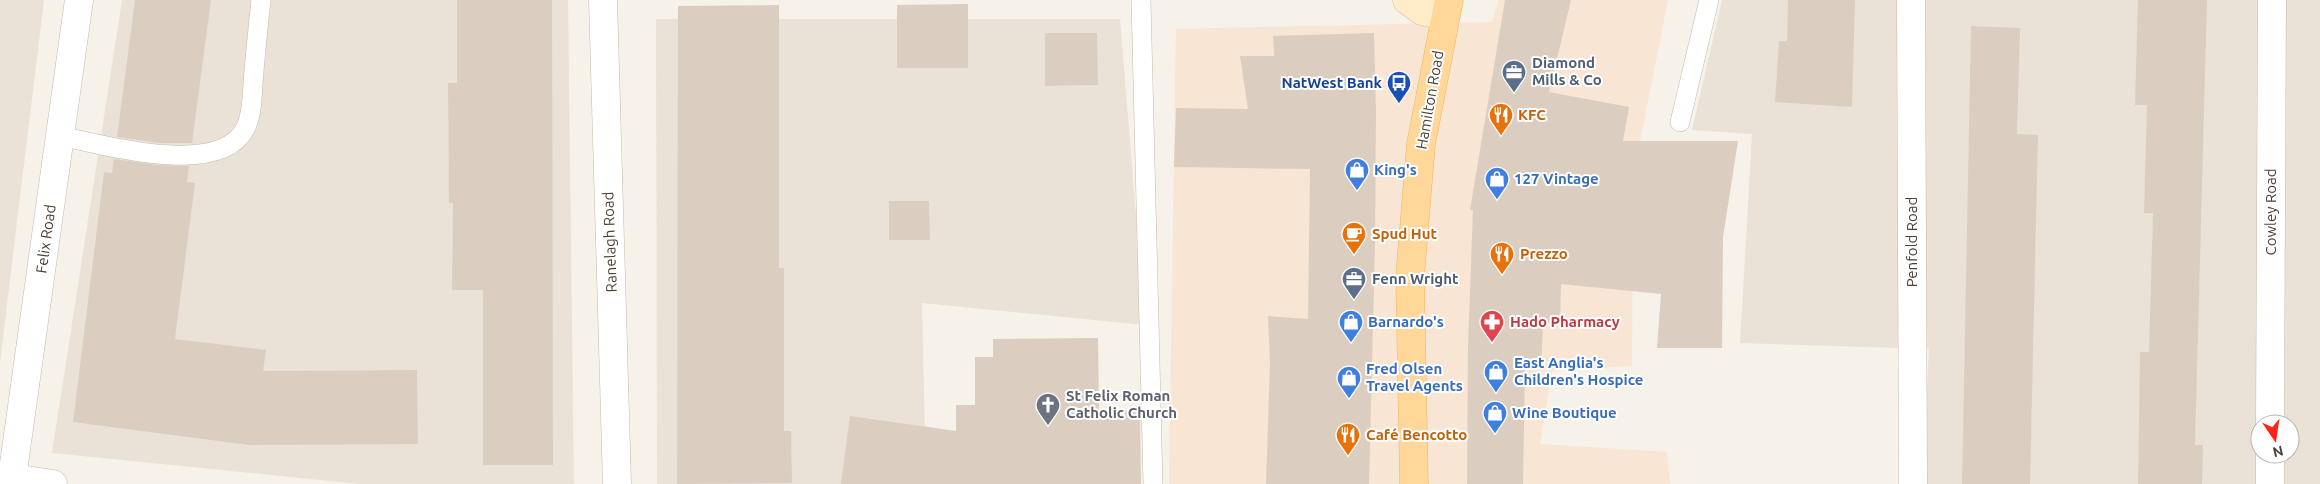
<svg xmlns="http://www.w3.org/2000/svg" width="2320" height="484" font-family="Ubuntu,sans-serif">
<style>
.residential{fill:#eae2d7;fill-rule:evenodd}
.commercial{fill:#f8e5d3}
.building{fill:#dbcec0}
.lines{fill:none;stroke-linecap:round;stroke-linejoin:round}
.service-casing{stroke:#c5baae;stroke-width:20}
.minor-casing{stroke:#c5baae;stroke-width:29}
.secondary-casing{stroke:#d9c196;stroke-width:29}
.primary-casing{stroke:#edb560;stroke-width:29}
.service{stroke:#fff;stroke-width:19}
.minor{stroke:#fff;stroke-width:28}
.secondary{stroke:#ffedca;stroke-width:28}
.primary{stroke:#ffd899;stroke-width:28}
.labels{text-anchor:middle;stroke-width:4;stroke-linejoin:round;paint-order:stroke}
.service-label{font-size:15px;font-weight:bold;fill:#4e5e75;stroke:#fff;text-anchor:start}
.transit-label{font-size:15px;font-weight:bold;fill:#164399;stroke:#fff;text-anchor:end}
.street-label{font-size:15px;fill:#4a4137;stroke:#fff}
.food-label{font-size:15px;font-weight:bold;fill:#c56008;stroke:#fff;text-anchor:start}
.shop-label{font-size:15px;font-weight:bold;fill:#366cbe;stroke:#fff;text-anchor:start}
.health-label{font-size:15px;font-weight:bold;fill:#be3a42;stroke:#fff;text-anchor:start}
.worship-label{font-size:15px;font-weight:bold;fill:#5b616d;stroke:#fff;text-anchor:start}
</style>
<rect width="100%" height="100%" fill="#f6f1e9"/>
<g class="residential">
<polygon points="0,0 44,0 0,362"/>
<polygon points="122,0 568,0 574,484 360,484 52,453"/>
<path d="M1722,0h598v484h-398l7,-135 -189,-6 12,-209 -60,-4zM2260,424h30v30h-30z"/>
<polygon points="656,19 1120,19 1145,325 922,303 926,484 657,484"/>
</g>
<polygon class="commercial" points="1499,0 1668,0 1633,177 1632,366 1552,371 1540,444 1667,452 1670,484 1169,484 1176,29 1492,22"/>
<g class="building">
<polygon points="135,0 211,0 192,143 160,143 117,137"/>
<polygon points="457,0 552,0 553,465 483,465 483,290 452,290 453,203 449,203 448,83 457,83"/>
<polygon points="1505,0 1571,0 1549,92 1629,107 1623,141 1738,141 1723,237 1722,348 1657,348 1661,294 1561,284 1560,324 1543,322 1541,368 1525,368 1523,484 1467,484 1468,347 1473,210 1470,210"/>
<polygon points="1788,0 1855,0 1852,107 1775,102 1779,41 1787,41"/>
<polygon points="2138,0 2207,0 2195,445 2203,445 2202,484 2138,484 2140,352 2149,352 2153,213 2144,213 2147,105 2135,105"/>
<polygon points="968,4 968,68 897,68 897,5"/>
<polygon points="779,5 779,268 784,268 784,431 791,431 792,483 677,484 678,6"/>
<polygon points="1971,26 2020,28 2017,134 2038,135 2030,484 1962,484"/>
<polygon points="1045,33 1097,33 1098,85 1045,86"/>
<polygon points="1374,33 1376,111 1375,245 1369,484 1266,484 1270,363 1268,316 1308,319 1310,169 1174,167 1176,108 1248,109 1240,56 1274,56 1273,36"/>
<polygon points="114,159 158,165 189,166 187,182 195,183 175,339 266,350 263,371 417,370 418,444 249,445 73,422 104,172 112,173"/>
<polygon points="889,201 929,201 930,240 889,240"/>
<polygon points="1098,338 1099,410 1140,410 1141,484 841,484 850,416 956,431 956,405 975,405 975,357 993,357 993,339"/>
</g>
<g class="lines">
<defs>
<g id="service">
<polyline points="1141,0 1153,484"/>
<polyline points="1680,122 1709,0"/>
<path d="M61,136c43,9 158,42 184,-7 7,-13 7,-31 8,-45 2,-28 5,-56 8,-84"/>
</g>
<g id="minor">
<polyline points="603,0 617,484"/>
<polyline points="1911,0 1913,484"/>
<polyline points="2270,424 2272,0"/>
<polyline points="0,476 53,484"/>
<polyline points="12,478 79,0"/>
<polyline points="2270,484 2270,454"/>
</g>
<polyline id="secondary" points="1407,0 1422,11 1445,16"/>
<polyline id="primary" points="1414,484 1410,277 1421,144 1449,0"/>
</defs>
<use href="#service" class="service-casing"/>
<use href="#minor" class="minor-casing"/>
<use href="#secondary" class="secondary-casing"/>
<use href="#primary" class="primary-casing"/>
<use href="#service" class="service"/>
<use href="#minor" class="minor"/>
<use href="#secondary" class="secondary"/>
<use href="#primary" class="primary"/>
</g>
<defs>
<symbol id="office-pin" viewBox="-11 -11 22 30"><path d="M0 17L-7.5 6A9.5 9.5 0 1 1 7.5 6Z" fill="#5c6f8a" stroke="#fff"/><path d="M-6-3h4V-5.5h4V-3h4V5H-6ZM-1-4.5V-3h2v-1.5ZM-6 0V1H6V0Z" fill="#fff"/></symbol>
<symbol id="bus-pin" viewBox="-11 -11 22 30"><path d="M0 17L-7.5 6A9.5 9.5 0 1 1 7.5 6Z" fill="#1a4fb4" stroke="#fff"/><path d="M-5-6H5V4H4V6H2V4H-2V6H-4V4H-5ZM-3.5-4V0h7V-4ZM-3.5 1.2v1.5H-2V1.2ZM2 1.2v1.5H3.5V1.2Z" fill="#fff"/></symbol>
<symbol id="restaurant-pin" viewBox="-11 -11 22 30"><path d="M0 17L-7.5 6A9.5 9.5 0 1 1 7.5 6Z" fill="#e8710a" stroke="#fff"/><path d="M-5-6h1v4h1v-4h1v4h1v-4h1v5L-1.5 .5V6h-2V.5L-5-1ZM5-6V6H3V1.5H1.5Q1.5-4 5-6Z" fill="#fff"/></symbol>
<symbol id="shop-pin" viewBox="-11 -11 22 30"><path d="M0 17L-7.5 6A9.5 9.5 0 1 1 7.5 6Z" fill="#3f7fe0" stroke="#fff"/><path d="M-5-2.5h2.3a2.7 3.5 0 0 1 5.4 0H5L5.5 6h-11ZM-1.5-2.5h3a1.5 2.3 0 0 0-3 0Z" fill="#fff"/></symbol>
<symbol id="cafe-pin" viewBox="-11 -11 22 30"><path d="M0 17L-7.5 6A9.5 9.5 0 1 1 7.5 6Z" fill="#e8710a" stroke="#fff"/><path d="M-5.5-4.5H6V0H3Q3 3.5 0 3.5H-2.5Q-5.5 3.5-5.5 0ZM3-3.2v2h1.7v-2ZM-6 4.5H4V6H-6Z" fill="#fff"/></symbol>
<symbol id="pharmacy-pin" viewBox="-11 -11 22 30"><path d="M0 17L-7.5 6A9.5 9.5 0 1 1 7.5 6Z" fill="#e0444e" stroke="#fff"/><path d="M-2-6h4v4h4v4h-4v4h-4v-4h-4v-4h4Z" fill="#fff"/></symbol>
<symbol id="church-pin" viewBox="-11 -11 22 30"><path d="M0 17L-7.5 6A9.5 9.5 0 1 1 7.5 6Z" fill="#6b7280" stroke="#fff"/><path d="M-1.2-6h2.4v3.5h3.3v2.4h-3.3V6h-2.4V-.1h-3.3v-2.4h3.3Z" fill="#fff"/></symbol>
</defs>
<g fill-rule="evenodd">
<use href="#office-pin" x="1500" y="58" width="28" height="38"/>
<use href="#bus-pin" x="1385" y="69" width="28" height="38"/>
<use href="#restaurant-pin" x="1487" y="101" width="28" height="38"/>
<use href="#shop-pin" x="1343" y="156" width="28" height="38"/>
<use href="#shop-pin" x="1483" y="165" width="28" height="38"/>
<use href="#cafe-pin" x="1340" y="220" width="28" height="38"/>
<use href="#restaurant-pin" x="1488" y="240" width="28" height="38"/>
<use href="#office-pin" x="1340" y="265" width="28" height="38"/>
<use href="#shop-pin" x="1337" y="308" width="28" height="38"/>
<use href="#pharmacy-pin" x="1478" y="308" width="28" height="38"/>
<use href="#shop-pin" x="1482" y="358" width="28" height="38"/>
<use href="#shop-pin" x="1335" y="364" width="28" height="38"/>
<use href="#church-pin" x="1034" y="391" width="28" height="38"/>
<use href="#shop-pin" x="1481" y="399" width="28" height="38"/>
<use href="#restaurant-pin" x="1334" y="421" width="28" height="38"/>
</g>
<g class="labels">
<g class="service-label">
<text x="1532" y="68">Diamond<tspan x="1532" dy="17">Mills &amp; Co</tspan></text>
<text x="1372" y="284">Fenn Wright</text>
</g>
<g class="transit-label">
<text x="1382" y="88">NatWest Bank</text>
</g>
<g class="street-label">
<text transform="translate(1430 100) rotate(-80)" y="5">Hamilton Road</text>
<text transform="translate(2271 212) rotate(-90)" y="5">Cowley Road</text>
<text transform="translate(46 239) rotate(-82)" y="5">Felix Road</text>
<text transform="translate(610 242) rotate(-92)" y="5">Ranelagh Road</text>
<text transform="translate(1912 242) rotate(-90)" y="5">Penfold Road</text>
</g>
<g class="food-label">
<text x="1518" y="120">KFC</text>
<text x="1372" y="239">Spud Hut</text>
<text x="1520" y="259">Prezzo</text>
<text x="1366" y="440">Café Bencotto</text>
</g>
<g class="shop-label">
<text x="1374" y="175">King's</text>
<text x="1514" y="184">127 Vintage</text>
<text x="1368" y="327">Barnardo's</text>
<text x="1514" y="368">East Anglia's<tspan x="1514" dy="17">Children's Hospice</tspan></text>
<text x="1366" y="374">Fred Olsen<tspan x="1366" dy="17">Travel Agents</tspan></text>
<text x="1512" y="418">Wine Boutique</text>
</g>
<g class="health-label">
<text x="1510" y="327">Hado Pharmacy</text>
</g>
<g class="worship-label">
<text x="1066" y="401">St Felix Roman<tspan x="1066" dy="17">Catholic Church</tspan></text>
</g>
</g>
<g transform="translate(2275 439) rotate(167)"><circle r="24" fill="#ffffff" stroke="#b7b3af"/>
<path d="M0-4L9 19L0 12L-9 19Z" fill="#ff2317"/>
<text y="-8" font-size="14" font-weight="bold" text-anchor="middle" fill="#4a4137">N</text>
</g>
</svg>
